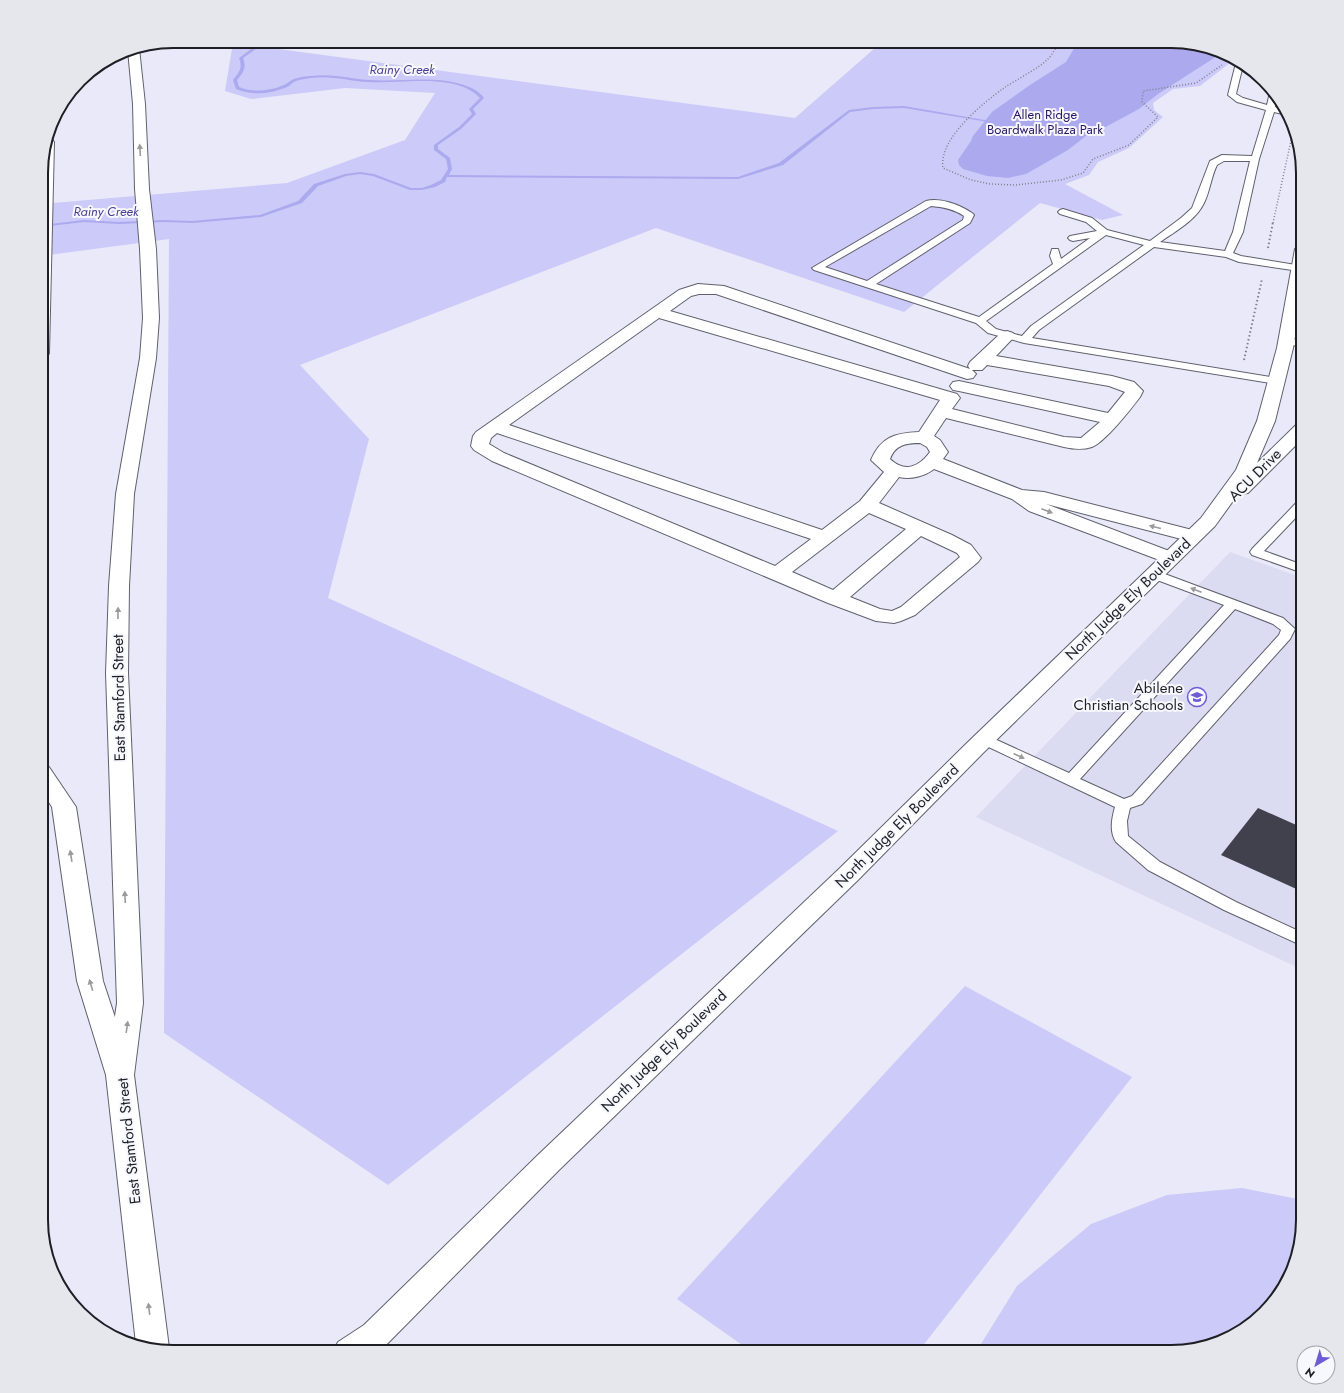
<svg xmlns="http://www.w3.org/2000/svg" width="1344" height="1393" font-family="Jost,sans-serif">
<style>
.built{fill:#dbdbf2}
.green{fill:#cbcaf8}
.water{fill:#aca9ee}
.lines{fill:none;stroke-linecap:round;stroke-linejoin:round}
.stream{fill:#aca9ee;fill-rule:evenodd}
.building{fill:#41414e}
.service-casing{stroke:#60606e;stroke-width:2}
.minor-casing{stroke:#60606e;stroke-width:2}
.tertiary-casing{stroke:#60606e;stroke-width:2}
.secondary-casing{stroke:#60606e;stroke-width:2}
.motorway-casing{stroke:#60606e;stroke-width:2}
.path-far1{stroke:#80808a;stroke-width:1.5;stroke-dasharray:1 2;stroke-linecap:butt}
.path{stroke:#80808a;stroke-width:2;stroke-dasharray:1.5 2.5;stroke-linecap:butt}
.service{fill:#fff;fill-rule:evenodd}
.minor{fill:#fff;fill-rule:evenodd}
.tertiary{fill:#fff;fill-rule:evenodd}
.secondary{fill:#fff;fill-rule:evenodd}
.motorway{fill:#fff;fill-rule:evenodd}
.oneway{fill:#9a9a9c}
.labels{text-anchor:middle;stroke-width:4;stroke-linejoin:round;paint-order:stroke}
.far-water-label{font-size:13px;font-style:italic;fill:#4a3f90;stroke:#f7f7fe}
.far-park-label{font-size:13px;fill:#2a1766;stroke:#f7f7fe}
.street-label{font-size:15px;fill:#1e1e24;stroke:#f7f7fe}
.poi-label{font-size:15px;fill:#1e1e24;stroke:#f7f7fe;text-anchor:end}
.rim{fill:none;stroke:#1e1e24;stroke-width:2}
</style>
<rect width="100%" height="100%" fill="#e9e9f9"/>
<polygon class="built" points="1230,552 1303,578 1303,970 976,817"/>
<g class="green">
<polygon points="883,41 1180,41 1230,55 1235,59 1200,86 1173,89 1153,103 1154,110 1163,117 1129,148 1098,162 1089,175 1065,184 1123,215 1102,220 1040,203 904,312 656,228 300,365 369,439 328,598 838,831 388,1185 164,1033 169,239 41,256 41,204 287,183 405,140 435,93 345,88 251,99 225,91 233,43 795,118"/>
<polygon points="965,986 1132,1077 918,1352 752,1352 677,1299"/>
<polygon points="1242,1188 1303,1200 1303,1220 1290,1278 1258,1319 1214,1345 1171,1352 976,1352 1017,1286 1091,1224 1167,1195"/>
</g>
<polygon class="water" points="1075,41 1180,41 1216,51 1214,58 1158,94 1139,109 1100,130 1091,132 1068,150 1026,174 1008,178 987,176 963,169 959,165 958,160 971,141 973,136 992,112 1030,85 1066,62 1076,45"/>
<g class="lines">
<path class="stream" d="M262,41h5l-24,17c4,10 0,15 -6,22l2,7c15,6 33,4 47,-3 3,-2 5,-4 8,-5 6,-2 12,-3 18,-3 20,-3 38,3 58,4 32,2 63,-5 94,5 8,3 15,6 20,13l-11,11 3,5 -15,15 -23,16v4l12,9 2,11 -3,6 289,2 41,-14 70,-53 24,-3 31,-1 92,16 -2,1 -90,-15 -31,1 -23,3 -67,53 -45,14 -291,-2 -2,5 -10,5 -13,3h-12l-37,-14 -13,-2 -14,2 -28,10 -16,17 -41,14 -69,6 -28,-1 -45,2 -35,-2 -43,5 1,-2 42,-5 35,2 45,-2 28,1 68,-6 38,-14 16,-17 31,-10 15,-2 14,2 37,14h11l9,-3 10,-5 7,-11 -2,-10 -12,-9v-5l25,-18 13,-13 -3,-5 11,-11c-23,-26 -81,-14 -112,-16 -19,-1 -37,-7 -57,-4 -5,1 -10,1 -15,3 -3,1 -5,3 -7,5 -17,8 -36,10 -53,3l-3,-9c6,-7 10,-12 6,-22z"/>
</g>
<polygon class="building" points="1258,808 1303,828 1303,892 1221,855"/>
<g class="lines">
<defs>
<g id="service">
<path d="M1238,61l5,4 -7,29 7,4 24,7 3,-13 3,-2 4,7 -2,10 9,3 3,5 -13,-3 -15,47 -16,73 -10,21 8,3 61,10v4l-3,1 -60,-9 -13,-5 -72,-10 -115,83 -7,8 245,40 5,3 -1,2 -4,1 -253,-41 -36,-10 -12,-10 -162,-53 -2,-2 114,-67c14,-4 34,4 46,12l2,2 -4,8 -94,61 103,33 74,-53 -3,-8 2,-7h6l3,10 29,-21 -17,3 -3,-1 -2,-2 2,-2 27,-5 -11,-9 -26,-8 -2,-2 2,-2 3,-1 29,9 15,12 43,11 31,-23 11,-10 18,-47 12,-6 30,1 14,-46 -29,-8 -9,-7 8,-32zM1224,161h26l-17,71 -8,19 -65,-9c16,-11 36,-22 44,-39 6,-12 7,-26 13,-38zM931,206c12,1 23,3 33,10l-1,4 -96,61 -42,-14zM1106,235l38,10 -113,81 -9,10 -26,-7 -10,-8z"/>
<polygon points="1286,338 1303,341 1303,347 1282,343 1281,341"/>
<polygon points="1303,499 1303,510 1264,551 1303,565 1303,573 1252,555 1250,552 1252,549 1299,500"/>
<path d="M1154,570l129,48 12,11 -5,10 -148,165 -12,4 -3,13 1,15 32,26 76,40 67,31v13l-79,-36 -76,-40 -32,-28c-7,-11 -4,-24 -1,-35l-137,-65 -2,-3 2,-3 5,-2 5,2 81,37 155,-168 -75,-28 -1,-3 1,-3zM1235,609l38,15 8,6 -2,5 -147,161 -8,3 -44,-20z"/>
</g>
<path id="minor" d="M698,284l26,2 246,83 -2,-3 2,-4 31,-29 6,-2 6,2 2,3 -19,20 116,20 22,6 9,9 -3,6c-9,12 -35,45 -48,50 -9,3 -19,2 -28,0l-118,-29 -12,18 6,4 8,12 -5,7 79,31 22,2 156,40 3,4 -3,4 -7,2 -147,-38 131,50 3,4 -3,4 -7,2 -141,-53 -17,-12 -78,-30c-9,7 -23,11 -35,8l-20,26 73,32 19,10 10,13 -3,4 -63,53 -14,6 -7,2 -18,-2 -48,-18 -336,-142 -18,-11 -3,-4 2,-10 3,-4 203,-142zM699,294h17l251,85 6,-1 3,-4 -4,-4h10l5,-5 122,21 16,6 -17,21 -149,-32 -6,1 -3,4 3,4 6,1 141,31 -19,16 -17,-1 -112,-28 8,-11 -3,-4 -287,-83 21,-15zM659,318l281,82 -21,32c-24,1 -38,5 -48,28l13,12 -24,29 -38,29 -313,-105zM497,433l314,106 -36,27 -271,-113 -15,-9 2,-6zM920,443l7,4 3,5c-11,15 -25,21 -40,7 5,-14 16,-16 30,-16zM869,513l37,16 -73,61 -41,-18zM921,536l36,17 3,4 -59,50 -9,4 -12,-2 -30,-12z"/>
<polygon id="tertiary" points="1303,244 1303,292 1293,348 1275,421 1257,463 1297,424 1303,423 1303,438 1248,493 1238,494 1215,526 983,753 858,880 559,1170 386,1345 376,1352 333,1352 338,1342 364,1325 539,1154 840,868 967,743 1201,518 1236,470 1257,421 1277,348 1295,249 1298,246"/>
<polygon id="secondary" points="139,48 145,104 149,189 156,249 159,318 156,358 134,494 129,586 128,673 143,1003 134,1075 169,1348 168,1351 136,1344 106,1075 117,1003 106,673 109,586 116,494 140,358 143,318 140,249 135,189 133,104 128,50"/>
<g id="motorway">
<polygon points="48,138 52,139 54,142 49,353 47,357 41,358 41,164"/>
<polygon points="41,765 49,767 76,807 103,981 134,1075 130,1083 120,1086 110,1083 106,1075 77,981 52,807 41,790"/>
</g>
</defs>
<use href="#service" class="service-casing"/>
<use href="#minor" class="minor-casing"/>
<use href="#tertiary" class="tertiary-casing"/>
<use href="#secondary" class="secondary-casing"/>
<use href="#motorway" class="motorway-casing"/>
<g class="path-far1">
<path d="M1060,41c-4,6 -7,13 -12,18 -10,10 -31,20 -44,29 -21,15 -66,51 -61,80l28,12 19,4 25,1 46,-5 22,-7 10,-14 36,-14 29,-28 -16,-15 1,-11 53,-8 26,-18"/>
<polyline points="1273,223 1294,127"/>
</g>
<g class="path">
<polyline points="1268,248 1273,222"/>
<polyline points="1244,360 1262,279"/>
</g>
<use href="#service" class="service"/>
<use href="#minor" class="minor"/>
<use href="#tertiary" class="tertiary"/>
<use href="#secondary" class="secondary"/>
<use href="#motorway" class="motorway"/>
</g>
<defs><path id="oneway-solid" d="M-6-.8H1V-3.2L6.5 0L1 3.2V.8H-6Z"/></defs>
<g class="oneway">
<use href="#oneway-solid" transform="translate(140 150) rotate(-93)"/>
<use href="#oneway-solid" transform="translate(1047 511) rotate(21)"/>
<use href="#oneway-solid" transform="translate(1155 527) rotate(-166)"/>
<use href="#oneway-solid" transform="translate(1196 590) rotate(-159)"/>
<use href="#oneway-solid" transform="translate(118 613) rotate(-89)"/>
<use href="#oneway-solid" transform="translate(1019 756) rotate(25)"/>
<use href="#oneway-solid" transform="translate(71 856) rotate(-99)"/>
<use href="#oneway-solid" transform="translate(125 897) rotate(-93)"/>
<use href="#oneway-solid" transform="translate(91 985) rotate(-106)"/>
<use href="#oneway-solid" transform="translate(127 1027) rotate(-82)"/>
<use href="#oneway-solid" transform="translate(149 1309) rotate(-97)"/>
</g>
<defs>
<symbol id="school-ring" viewBox="-11 -11 22 22"><circle r="9.5" fill="#f7f7fe" stroke="#6e5cd6" stroke-width="1.5"/><path d="M0-5L7-2L0 1L-7-2ZM-4 1L0 2.5L4 1V4Q0 6-4 4Z" fill="#6e5cd6"/></symbol>
</defs>
<g fill-rule="evenodd">
<use href="#school-ring" x="1186" y="686" width="22" height="22"/>
</g>
<g class="labels">
<g class="far-water-label">
<text x="402" y="74">Rainy Creek</text>
<text x="106" y="216">Rainy Creek</text>
</g>
<g class="far-park-label">
<text x="1045" y="119">Allen Ridge<tspan x="1045" dy="15">Boardwalk Plaza Park</tspan></text>
</g>
<g class="street-label">
<text transform="translate(1255 475) rotate(-45)" y="5">ACU Drive</text>
<text transform="translate(1128 599) rotate(-44)" y="5">North Judge Ely Boulevard</text>
<text transform="translate(119 698) rotate(-91)" y="5">East Stamford Street</text>
<text transform="translate(897 826) rotate(-45)" y="5">North Judge Ely Boulevard</text>
<text transform="translate(664 1051) rotate(-44)" y="5">North Judge Ely Boulevard</text>
<text transform="translate(129 1141) rotate(-96)" y="5">East Stamford Street</text>
</g>
<g class="poi-label">
<text x="1183" y="693">Abilene<tspan x="1183" dy="17">Christian Schools</tspan></text>
</g>
</g>
<path d="M0 0H1344V1393H0ZM173 48H1171A125 125 0 0 1 1296 173V1220A125 125 0 0 1 1171 1345H173A125 125 0 0 1 48 1220V173A125 125 0 0 1 173 48Z" fill="#e6e6ed" fill-rule="evenodd"/>
<path class="rim" d="M173 48H1171A125 125 0 0 1 1296 173V1220A125 125 0 0 1 1171 1345H173A125 125 0 0 1 48 1220V173A125 125 0 0 1 173 48Z"/>
<g transform="translate(1316 1365) rotate(218)"><circle r="19" fill="#f7f7fe" stroke="#a0a0a7"/>
<path d="M0-3L7 15L0 10L-7 15Z" fill="#6e5cd6"/>
<text y="-6" font-size="11" font-weight="bold" text-anchor="middle" fill="#1e1e24">N</text>
</g>
</svg>
